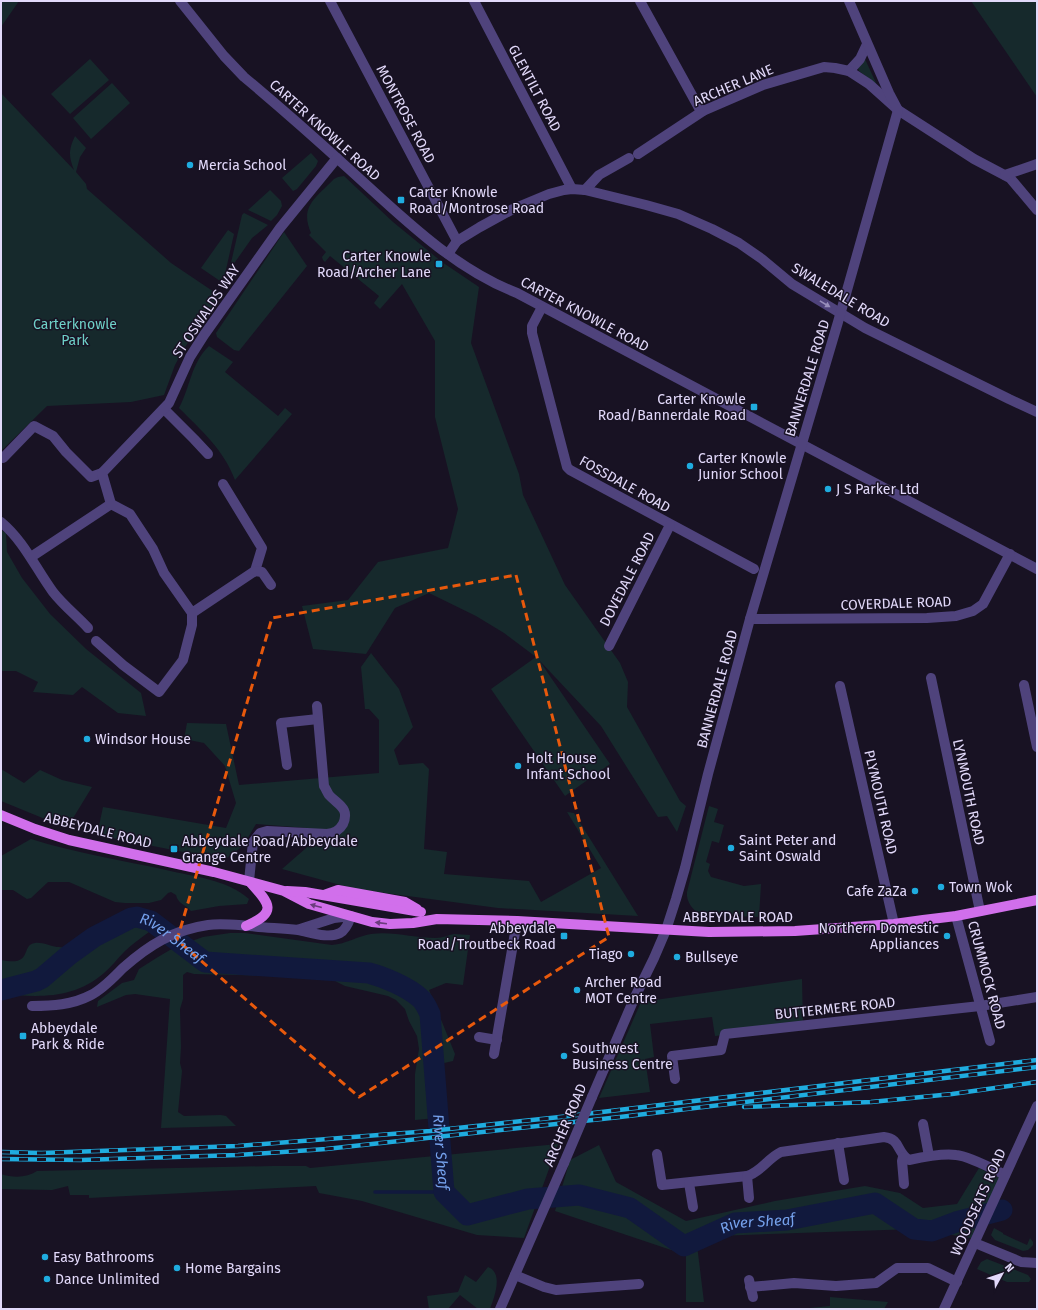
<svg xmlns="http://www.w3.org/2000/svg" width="1038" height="1310" font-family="'Fira Sans',sans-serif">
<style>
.green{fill:#16292c}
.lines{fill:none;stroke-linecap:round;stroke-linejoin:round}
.stream{stroke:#11193d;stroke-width:3.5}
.river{stroke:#11193d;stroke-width:21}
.minor{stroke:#4f437c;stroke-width:10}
.major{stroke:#d16feb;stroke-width:10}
.rail-casing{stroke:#1facdf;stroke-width:4.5}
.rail{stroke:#181223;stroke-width:3;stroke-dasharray:9;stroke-linecap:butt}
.minor-bridge{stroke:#4f437c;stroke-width:10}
.oneway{fill:#988ebb}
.oneway2{fill:#6b3c7d}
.marked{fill:none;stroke:#e8590c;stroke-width:3;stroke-dasharray:8 5;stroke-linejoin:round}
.poi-dot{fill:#1facdf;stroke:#181223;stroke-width:1.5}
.labels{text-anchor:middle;stroke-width:3;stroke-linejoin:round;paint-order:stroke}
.street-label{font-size:14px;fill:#e2d9fa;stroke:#181223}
.poi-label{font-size:14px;fill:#e2d9fa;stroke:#181223;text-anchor:start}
.park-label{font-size:14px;fill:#6ed0c8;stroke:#181223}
.water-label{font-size:15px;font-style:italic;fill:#75a1ec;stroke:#181223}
</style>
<rect width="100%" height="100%" fill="#181223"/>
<g class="green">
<polygon points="1,1 19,1 1,27"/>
<polygon points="971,1 1037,1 1037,97"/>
<polygon points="90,59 109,80 70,114 51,94"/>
<polygon points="865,59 877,85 859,71 858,68"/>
<polygon points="112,83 130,103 91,139 73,118"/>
<path d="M1,93l73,77c-5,-13 -6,-19 1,-34l11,12 -6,9 -4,15 10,12 1,5 84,74 49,33 -37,54 -8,15 -11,30 -33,7 -84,4 -46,45z"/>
<polygon points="311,153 318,161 316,166 297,189 293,191 282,178"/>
<path d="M344,176l49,46 49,40 37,25 -8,56 48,131 4,21 42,90 55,78 8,19 -1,25 53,94 6,5 -9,26 -10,-16 -9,1 -57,-91 -62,-66 71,104 -45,32 -74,-107 45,-32 -32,-24 -28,-17 -47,-23 -34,15 -29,46 -53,-5 -11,-43 46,-6 30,-38 70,-14 10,-39 -23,-92v-76l-33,-57 -22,25 -6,-6 5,-7 -49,-40 -5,6 -2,-2 -1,-3 4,-5 -17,-17 2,-2c-12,-27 6,-36 23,-54l4,-2z"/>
<polygon points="270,190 281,201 282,206 277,215 271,221 248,210"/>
<polygon points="244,213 268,225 252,238 233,265 227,280 242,215"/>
<polygon points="228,230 234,234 223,283 201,268"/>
<polygon points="284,232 307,266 239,351 234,350 217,337 216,333"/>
<path d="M209,346l24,16 -8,10 53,44 7,-8 7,6 -57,66c-11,-30 -34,-50 -56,-72 11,-20 12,-45 30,-62z"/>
<polygon points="1,530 6,533 7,552 22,578 50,614 86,649 141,693 146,716 118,713 82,687 73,695 33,692 38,682 16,671 1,671"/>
<polygon points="371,653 399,689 413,727 394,750 399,765 423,763 429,769 424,849 447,852 444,874 529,881 541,902 601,868 567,812 574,813 638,916 498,908 355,889 282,869 313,842 307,828 256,824 243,846 224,860 97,835 103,807 226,828 236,803 225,766 204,743 184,739 187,723 226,724 239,785 379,773 379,720 369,709 365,709 361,667"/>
<polygon points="1,769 24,783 40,770 62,780 92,787 67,828 1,801"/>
<path d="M709,806l9,3 -4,13 10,3 -5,18 -7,-2 -6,21 4,2 -2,7 3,6 33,9 17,-2 -2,33 -57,-2c-9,-4 -16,-13 -15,-23z"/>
<path d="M31,839c44,14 90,21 135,31 29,7 60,9 83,29l-2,5 -28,2 -28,5c-6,-7 -13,-7 -15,-16l-5,-3 -3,1 -7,7 -12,3h-24l-10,-1 -46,-20h-21l-17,16 -4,1 -14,-9h-12v-34z"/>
<path d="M133,922l6,2 10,8c-8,6 -17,12 -24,19 -7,7 -14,16 -21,22 -31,27 -66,24 -103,21v-34c33,7 19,-15 34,-17 7,-1 15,3 22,4 10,1 30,-3 39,-7 12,-4 24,-16 37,-18z"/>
<path d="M230,933h15l87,12c14,-1 26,-9 39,-11 22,-3 43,4 65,4 7,0 12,-3 18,-4 5,0 11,1 16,1l-7,50 -17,-2 -17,7 26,64 -2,7 -9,2 -16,-1 -2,2 2,10 2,1v7l4,17c7,6 16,6 13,18l-32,3v-46l4,-25 -2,-13 -8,-15 -4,-12 -9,-9 -8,-4 -43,-10 -18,-9 -133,-3 -7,-2 -4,3v24l-3,10 1,38 -1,16 2,8 -4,41 6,4 37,-1 5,1 10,10 -75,2 9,-129 -35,-5 -9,1 -29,12 1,-6 24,-18 12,-3 5,-11 19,-12 17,-10 28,-10z"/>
<polygon points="802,979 803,1026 715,1036 712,1017 650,1024 654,1057 645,1059 650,1092 599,1098 641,1002"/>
<path d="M558,1144l-34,94 -47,-3 -115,-34 -43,-8 -3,-7 -227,12v-3h-19l-2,-9 -16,4 -51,-1v-15c12,4 26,4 36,-3l236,-5h33l4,2z"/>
<polygon points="599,1145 616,1182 686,1221 775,1201 865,1186 900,1193 923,1208 957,1204 979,1168 1000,1178 971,1238 914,1229 716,1236 697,1245 704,1302 686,1302 686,1255 555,1211 570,1160"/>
<polygon points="994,1228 1003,1233 1003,1234 1027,1245 1030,1238 1033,1242 1033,1245 1028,1250 1023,1251 995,1240 991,1235"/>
<polygon points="987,1259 1028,1275 1031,1279 1029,1282 1007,1282 977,1269 981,1262"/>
<path d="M488,1267c16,6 6,31 2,42h-12l-18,-14 -12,14h-19l-2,-13 31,-4 7,-17 11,7z"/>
<polygon points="830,1297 888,1302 884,1309 799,1309 830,1306"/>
</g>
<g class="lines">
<polyline class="stream" points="375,1192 444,1192"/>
<path class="river" id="s1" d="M1,990l35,-9 6,-3 27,-23 25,-18 37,-19 6,-1 14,4 54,41 164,11c15,4 39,14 51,25 5,4 7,10 10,16l14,178 23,23 61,-16 51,-4 51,13 54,38 51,-23 52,-3 88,-17 39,26 18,2 24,-9 46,-12"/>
<g class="minor">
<path d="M180,1l44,55 20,21c36,30 71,61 105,92 51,46 103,99 168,124l520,276"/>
<polyline points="330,1 457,241"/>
<polyline points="474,1 572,189"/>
<polyline points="640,1 699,108 703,111"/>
<polyline points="849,71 860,59 867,44"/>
<polyline points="638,154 703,111 763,85 824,67 835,68 849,71 869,84 898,110 974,159 1010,178 1037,210"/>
<polyline points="1005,175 1037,164"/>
<polyline points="585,190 599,175 629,158"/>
<polyline points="448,254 457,241 480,227 513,209 549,194 564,190 572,189 585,190 646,205 678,214 712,229 739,243 762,259 792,284 865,328 1009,399 1037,412"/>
<polyline points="542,307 532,326 532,333 567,467 570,470 754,569"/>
<polyline points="164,409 194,439 208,454"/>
<polyline points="3,458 34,426 53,436 66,452 91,477 102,473"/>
<polyline points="223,484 262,548 255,571"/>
<path d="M1,522c23,19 35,47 52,70 10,13 24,24 35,36"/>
<polyline points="31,557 111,504"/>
<polyline points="255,571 192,613 164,573 153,549 130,514 111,504 102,473 169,403 190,357 204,335 280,228 337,158"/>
<polyline points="255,571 262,572 271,585"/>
<polyline points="750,619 927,618 956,616 973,611 983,604 1010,554"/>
<polyline points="96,641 123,665 159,692 183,660 192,625 192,613"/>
<polyline points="609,646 670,525"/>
<polyline points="931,678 980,911"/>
<polyline points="1024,685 1037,747"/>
<polyline points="840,686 894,924"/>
<polyline points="287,765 281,723 318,719"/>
<path d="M249,881l4,-39 7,-9 7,-2 60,3c7,-1 12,-3 16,-10 7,-16 -5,-19 -14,-29 -2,-3 -3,-6 -5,-9l-7,-80"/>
<polyline points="956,916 990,1041"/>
<path d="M32,1006c20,0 40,-1 59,-11 12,-6 22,-17 32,-27 26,-23 50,-38 85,-43 13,-2 28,0 42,1 16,2 32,2 48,4 12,2 30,9 42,3 6,-3 9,-11 11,-17l-17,2 -37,12"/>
<polyline points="479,1037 497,1040"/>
<polyline points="494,1054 517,921"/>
<polyline points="675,1079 672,1056 721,1050 725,1034 980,1006 1037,997"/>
<polyline points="592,1097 634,999 654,958 666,930 676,899 685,868 708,774 750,619 838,322 898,110 889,93 849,1"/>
<polyline points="923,1124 929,1156"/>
<polyline points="838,1143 844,1180"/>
<path d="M657,1154l5,31 85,-9c14,-4 21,-18 34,-24l103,-15c17,2 12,15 25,23 14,-3 33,-7 47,-5 13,1 37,14 49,20"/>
<polyline points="903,1157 902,1161 904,1184"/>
<polyline points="747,1176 749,1198"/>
<polyline points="689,1183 693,1207"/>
<polyline points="975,1243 1021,1262 1037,1263"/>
<polyline points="515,1275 544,1287 556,1290 639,1284"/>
<polyline points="749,1280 753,1297"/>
<polyline points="750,1287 794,1283 836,1286 876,1283 897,1268 928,1268 957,1282"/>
<polyline points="500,1309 564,1163"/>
<polyline points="944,1309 1037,1106"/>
</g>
<g class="major">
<polyline points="1,815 35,829 69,840 214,872 284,891 309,904 372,922 390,924 413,923 437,919 517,921 709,932 795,931 894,924 923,920 956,916 1037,900"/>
<polyline points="287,891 305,892 421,912"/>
<polyline points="324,895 338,890 405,902 417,909"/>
<path d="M246,926c32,-14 24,-22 4,-44"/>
</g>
<defs>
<g id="rail">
<polyline points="744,1107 871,1102 952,1094 1037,1082"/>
<polyline points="1,1152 42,1153 238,1146 430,1131 560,1117 1037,1060"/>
<polyline points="1,1159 81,1160 238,1155 326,1149 620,1117 1037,1067"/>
</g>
</defs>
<use href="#rail" class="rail-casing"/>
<use href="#rail" class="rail"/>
<polyline class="minor-bridge" points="564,1163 592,1097"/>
</g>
<defs><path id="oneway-solid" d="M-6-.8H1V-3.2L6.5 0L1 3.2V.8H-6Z"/></defs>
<use class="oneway" href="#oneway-solid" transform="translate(825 304) rotate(31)"/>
<g class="oneway2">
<use href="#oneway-solid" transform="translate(316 906) rotate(-165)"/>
<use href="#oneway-solid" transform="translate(381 923) rotate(-173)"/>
</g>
<path class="marked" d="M516,575l93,362 -250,160 -182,-157 95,-322z"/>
<g class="poi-dot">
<circle cx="190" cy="165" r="4"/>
<rect x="397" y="196" width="8" height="8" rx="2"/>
<rect x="435" y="260" width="8" height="8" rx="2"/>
<rect x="750" y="403" width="8" height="8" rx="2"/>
<circle cx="690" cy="466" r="4"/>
<circle cx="828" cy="489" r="4"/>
<circle cx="87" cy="739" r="4"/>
<circle cx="518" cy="766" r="4"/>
<circle cx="731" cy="848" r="4"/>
<rect x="170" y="845" width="8" height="8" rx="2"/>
<circle cx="941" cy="887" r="4"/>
<circle cx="915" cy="891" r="4"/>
<rect x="560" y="932" width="8" height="8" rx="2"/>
<circle cx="947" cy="936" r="4"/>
<circle cx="631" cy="954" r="4"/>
<circle cx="677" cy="957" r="4"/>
<circle cx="577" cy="990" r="4"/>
<rect x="19" y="1032" width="8" height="8" rx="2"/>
<circle cx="564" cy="1056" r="4"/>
<circle cx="45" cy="1257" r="4"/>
<circle cx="177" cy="1268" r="4"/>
<circle cx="47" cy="1279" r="4"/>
</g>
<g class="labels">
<g class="street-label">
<text transform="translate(733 85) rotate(-23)" y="5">ARCHER LANE</text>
<text transform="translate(535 88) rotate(62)" y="5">GLENTILT ROAD</text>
<text transform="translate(406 114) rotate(62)" y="5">MONTROSE ROAD</text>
<text transform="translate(325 130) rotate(42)" y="5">CARTER KNOWLE ROAD</text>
<text transform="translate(841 295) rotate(31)" y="5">SWALEDALE ROAD</text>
<text transform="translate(206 311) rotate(-56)" y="5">ST OSWALDS WAY</text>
<text transform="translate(585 314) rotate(28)" y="5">CARTER KNOWLE ROAD</text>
<text transform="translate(807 378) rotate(-73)" y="5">BANNERDALE ROAD</text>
<text transform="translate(625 484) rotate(29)" y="5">FOSSDALE ROAD</text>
<text transform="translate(627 579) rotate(-63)" y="5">DOVEDALE ROAD</text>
<text transform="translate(896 603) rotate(-2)" y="5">COVERDALE ROAD</text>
<text transform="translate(717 689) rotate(-75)" y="5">BANNERDALE ROAD</text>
<text transform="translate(969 792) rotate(78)" y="5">LYNMOUTH ROAD</text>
<text transform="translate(881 802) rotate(77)" y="5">PLYMOUTH ROAD</text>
<text transform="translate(98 830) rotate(14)" y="5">ABBEYDALE ROAD</text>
<text x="738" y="922">ABBEYDALE ROAD</text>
<text transform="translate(987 975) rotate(75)" y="5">CRUMMOCK ROAD</text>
<text transform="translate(835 1008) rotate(-6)" y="5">BUTTERMERE ROAD</text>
<text transform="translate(565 1125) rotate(-67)" y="5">ARCHER ROAD</text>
<text transform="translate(978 1202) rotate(-66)" y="5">WOODSEATS ROAD</text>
</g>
<g class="poi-label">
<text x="198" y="170">Mercia School</text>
<text x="409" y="197">Carter Knowle<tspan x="409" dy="16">Road/Montrose Road</tspan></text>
<text x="431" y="261" text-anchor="end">Carter Knowle<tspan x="431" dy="16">Road/Archer Lane</tspan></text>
<text x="746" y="404" text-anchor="end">Carter Knowle<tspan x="746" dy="16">Road/Bannerdale Road</tspan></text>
<text x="698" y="463">Carter Knowle<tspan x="698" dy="16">Junior School</tspan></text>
<text x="836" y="494">J S Parker Ltd</text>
<text x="95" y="744">Windsor House</text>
<text x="526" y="763">Holt House<tspan x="526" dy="16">Infant School</tspan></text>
<text x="739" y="845">Saint Peter and<tspan x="739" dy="16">Saint Oswald</tspan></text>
<text x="182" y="846">Abbeydale Road/Abbeydale<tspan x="182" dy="16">Grange Centre</tspan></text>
<text x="949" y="892">Town Wok</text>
<text x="907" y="896" text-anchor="end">Cafe ZaZa</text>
<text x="556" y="933" text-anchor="end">Abbeydale<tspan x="556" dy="16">Road/Troutbeck Road</tspan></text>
<text x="939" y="933" text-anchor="end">Northern Domestic<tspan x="939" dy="16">Appliances</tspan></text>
<text x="623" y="959" text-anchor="end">Tiago</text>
<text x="685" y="962">Bullseye</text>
<text x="585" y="987">Archer Road<tspan x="585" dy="16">MOT Centre</tspan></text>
<text x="31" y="1033">Abbeydale<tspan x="31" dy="16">Park &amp; Ride</tspan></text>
<text x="572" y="1053">Southwest<tspan x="572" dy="16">Business Centre</tspan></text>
<text x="53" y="1262">Easy Bathrooms</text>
<text x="185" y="1273">Home Bargains</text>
<text x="55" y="1284">Dance Unlimited</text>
</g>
<g class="park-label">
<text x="75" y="329">Carterknowle<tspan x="75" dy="16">Park</tspan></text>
</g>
<g class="water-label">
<text dy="5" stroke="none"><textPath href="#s1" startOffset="198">River Sheaf</textPath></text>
<text dy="5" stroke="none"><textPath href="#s1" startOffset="618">River Sheaf</textPath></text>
<text dy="5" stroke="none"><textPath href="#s1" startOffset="1002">River Sheaf</textPath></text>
</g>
</g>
<rect width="1038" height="1310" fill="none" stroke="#e2d9fa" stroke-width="4"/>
<g transform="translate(1002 1274) rotate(50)" stroke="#181223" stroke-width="3" paint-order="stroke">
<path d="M0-3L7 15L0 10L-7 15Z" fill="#e2d9fa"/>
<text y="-6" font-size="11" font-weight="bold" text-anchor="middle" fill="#e2d9fa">N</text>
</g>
</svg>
